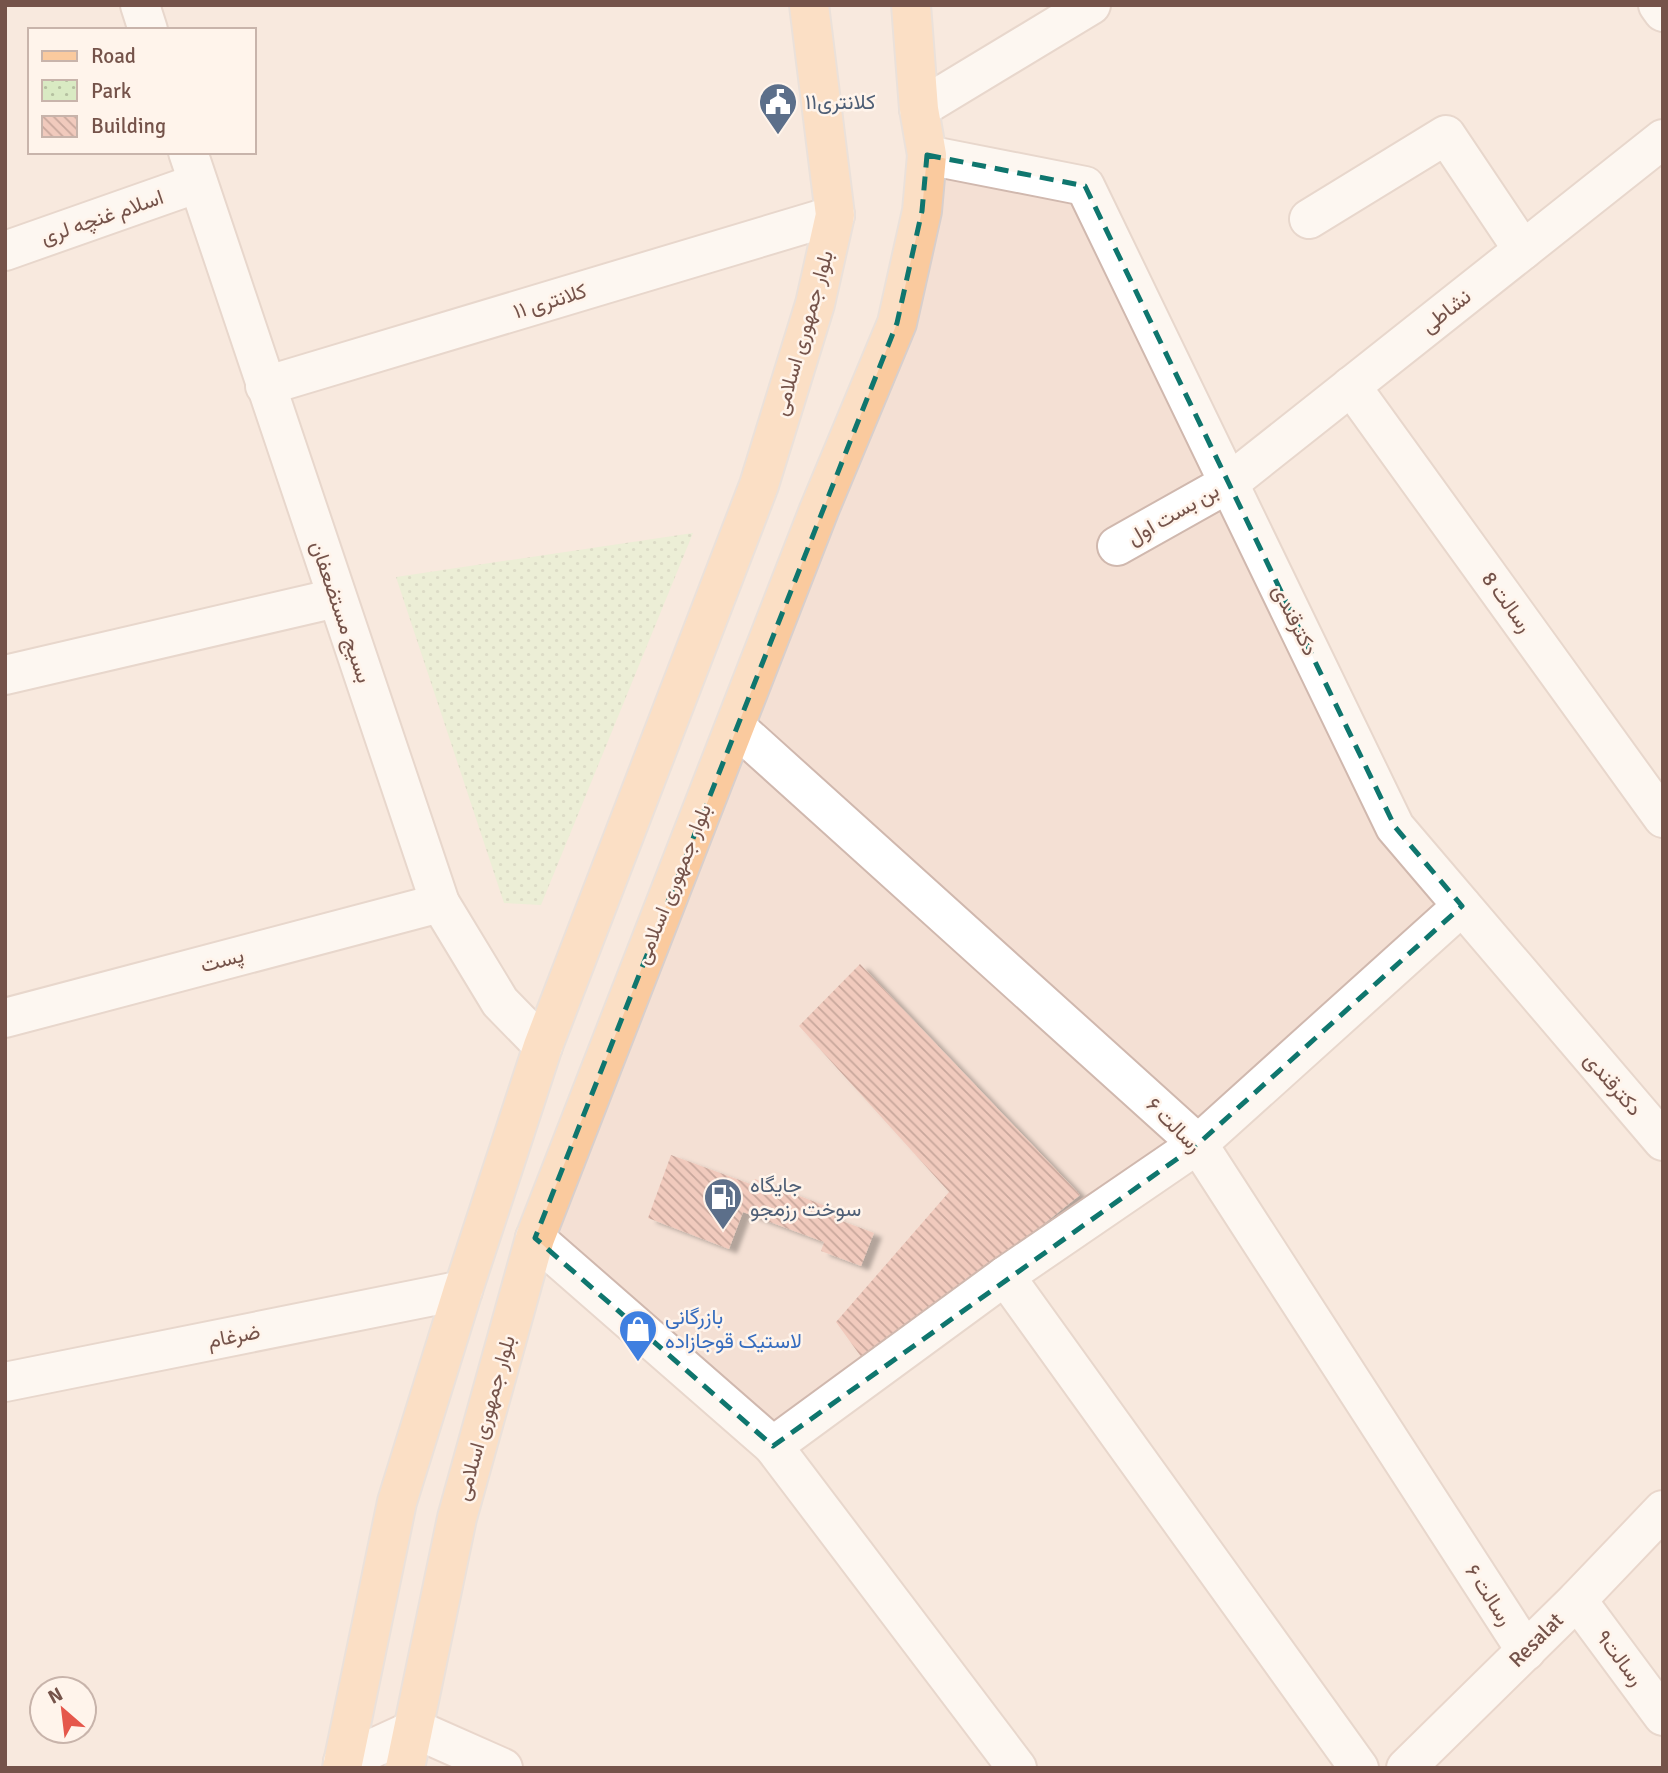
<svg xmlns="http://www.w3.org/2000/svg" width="1668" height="1773" font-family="Signika,Vazirmatn,sans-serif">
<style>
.residential{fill:#f4e0d4;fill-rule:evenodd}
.park{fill:url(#park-dots)}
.building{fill:url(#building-back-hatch);filter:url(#shadow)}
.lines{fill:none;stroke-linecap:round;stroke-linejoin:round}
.street-casing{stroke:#d0b8ae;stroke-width:42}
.secondary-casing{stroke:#d3b7ac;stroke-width:42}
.primary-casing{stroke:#d8cfcc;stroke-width:42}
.street{stroke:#fff;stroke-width:38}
.secondary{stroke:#fff;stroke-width:38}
.primary{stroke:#faca9e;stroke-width:38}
.marked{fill:none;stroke:#0f766e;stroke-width:5;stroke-dasharray:14 9;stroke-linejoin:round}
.labels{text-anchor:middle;stroke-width:5;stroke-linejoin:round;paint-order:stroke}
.service-label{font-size:21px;fill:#4e5e75;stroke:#fff4eb;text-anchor:start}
.street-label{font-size:21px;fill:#75534a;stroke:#fff4eb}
.shop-label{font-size:21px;fill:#366cbe;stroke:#fff4eb;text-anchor:start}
</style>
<defs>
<pattern id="park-dots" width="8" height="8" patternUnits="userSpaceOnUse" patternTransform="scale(1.75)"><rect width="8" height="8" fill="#d9eac3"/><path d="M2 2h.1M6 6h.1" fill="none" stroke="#b5c0a0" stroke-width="1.8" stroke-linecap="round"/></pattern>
<pattern id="building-back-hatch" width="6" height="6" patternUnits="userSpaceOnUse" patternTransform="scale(1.75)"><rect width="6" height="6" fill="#f1cabd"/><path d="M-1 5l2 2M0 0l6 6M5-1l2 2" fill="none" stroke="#c8a79c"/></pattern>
<filter id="shadow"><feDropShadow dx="8" dy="4.5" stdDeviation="2" flood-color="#0004"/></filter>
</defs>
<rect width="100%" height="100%" fill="#fcf0e5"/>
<path class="residential" d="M5,5h1658v1763h-1658zM30,30h224v122h-224zM42,1689h42v42h-42z"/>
<polygon class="park" points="693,533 541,905 504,903 396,577"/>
<g class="building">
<polygon points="860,964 1080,1195 867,1365 836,1322 949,1192 799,1026"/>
<polygon points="671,1155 753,1185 755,1179 836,1210 834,1218 874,1233 861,1266 821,1251 824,1242 743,1212 729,1249 648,1218"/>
</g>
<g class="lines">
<defs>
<g id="street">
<polyline points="140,5 148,30"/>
<polyline points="1658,5 1663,12"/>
<polyline points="919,109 1091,5"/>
<polyline points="188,152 440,903 500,1002 543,1046"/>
<polyline points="927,155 1085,186 1395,827 1663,1141"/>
<polyline points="1309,219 1446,135 1523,250"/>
<polyline points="5,251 198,183"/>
<polyline points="265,386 835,215"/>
<polyline points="1351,386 1663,818"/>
<polyline points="1117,546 1229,483 1663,139"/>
<polyline points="5,675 336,598"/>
<polyline points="736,727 1198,1144 1526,1651"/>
<polyline points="5,1018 440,903"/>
<polyline points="535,1238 773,1446"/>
<polyline points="1005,1276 1359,1768"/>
<polyline points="5,1382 463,1290"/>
<polyline points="1577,1600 1663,1716"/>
<polyline points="1017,1768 773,1446 1005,1276 1198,1144 1462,906"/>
</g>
<g id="secondary">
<polyline points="348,1768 343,1762 415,1729 503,1768"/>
<polyline points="1406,1768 1577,1600 1663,1510"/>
</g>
<g id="primary">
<polyline points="342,1768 397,1502 463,1290 543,1046 759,485 815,304 835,215 809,5"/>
<polyline points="405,1768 457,1518 535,1238 819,510 897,323 922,211 927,155 919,109 911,5"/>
</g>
</defs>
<use href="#street" class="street-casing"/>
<use href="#secondary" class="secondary-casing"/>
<use href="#primary" class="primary-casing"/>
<use href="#street" class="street"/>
<use href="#secondary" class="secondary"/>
<use href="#primary" class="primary"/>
</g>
<path d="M0 0H1668V1773H0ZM927,155l158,31 310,641 67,79 -264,238 -425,302 -238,-208 362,-915 25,-112z" fill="#fcf0e5" fill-opacity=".55" fill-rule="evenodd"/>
<path class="marked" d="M927,155l158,31 310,641 67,79 -264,238 -425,302 -238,-208 362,-915 25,-112z"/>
<defs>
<symbol id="civic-pin" viewBox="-11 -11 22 30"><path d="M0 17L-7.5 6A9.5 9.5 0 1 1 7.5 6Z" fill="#5c6f8a" stroke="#fff4eb"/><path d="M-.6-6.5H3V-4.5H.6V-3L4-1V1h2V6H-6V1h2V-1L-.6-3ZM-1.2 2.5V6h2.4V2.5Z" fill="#fff"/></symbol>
<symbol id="fuel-pin" viewBox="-11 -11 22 30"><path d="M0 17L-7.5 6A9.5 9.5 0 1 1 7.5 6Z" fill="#5c6f8a" stroke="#fff4eb"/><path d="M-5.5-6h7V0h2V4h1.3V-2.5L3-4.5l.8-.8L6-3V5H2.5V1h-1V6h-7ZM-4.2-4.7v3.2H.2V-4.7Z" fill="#fff"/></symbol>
<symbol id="shop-pin" viewBox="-11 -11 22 30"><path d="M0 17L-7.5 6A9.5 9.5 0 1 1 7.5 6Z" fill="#3f7fe0" stroke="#fff4eb"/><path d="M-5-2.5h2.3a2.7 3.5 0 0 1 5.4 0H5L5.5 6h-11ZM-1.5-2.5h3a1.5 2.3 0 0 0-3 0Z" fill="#fff"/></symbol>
</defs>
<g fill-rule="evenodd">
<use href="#civic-pin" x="756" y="80" width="44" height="60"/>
<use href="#fuel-pin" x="701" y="1175" width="44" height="60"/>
<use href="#shop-pin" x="616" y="1307" width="44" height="60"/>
</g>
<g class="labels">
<g class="service-label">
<text x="805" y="109">کلانتری۱۱</text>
<text x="750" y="1192">جایگاه<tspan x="750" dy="24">سوخت رزمجو</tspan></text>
</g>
<g class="street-label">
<text transform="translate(102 217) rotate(-19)" y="7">اسلام غنچه لری</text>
<text transform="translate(550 301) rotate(-17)" y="7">کلانتری ۱۱</text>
<text transform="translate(1446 311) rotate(-38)" y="7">نشاطی</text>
<text transform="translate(803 333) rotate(-74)" y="7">بلوار جمهوری اسلامی</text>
<text transform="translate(1173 514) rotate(-30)" y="7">بن بست اول</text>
<text transform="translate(1507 602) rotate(54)" y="7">رسالت 8</text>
<text transform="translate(341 612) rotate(71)" y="7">بسیج مستضعفان</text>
<text transform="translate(1295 620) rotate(64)" y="7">دکترقندی</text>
<text transform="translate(673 884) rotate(-68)" y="7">بلوار جمهوری اسلامی</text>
<text transform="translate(222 960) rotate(-15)" y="7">پست</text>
<text transform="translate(1613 1084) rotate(49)" y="7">دکترقندی</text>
<text transform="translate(1174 1125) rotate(45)" y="7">رسالت ۶</text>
<text transform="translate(234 1336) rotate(-11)" y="7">ضرغام</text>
<text transform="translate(485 1418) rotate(-74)" y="7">بلوار جمهوری اسلامی</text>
<text transform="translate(1489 1595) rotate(57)" y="7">رسالت ۶</text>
<text transform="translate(1536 1640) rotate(-45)" y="7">Resalat</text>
<text transform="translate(1620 1658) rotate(53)" y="7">رسالت۹</text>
</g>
<g class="shop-label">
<text x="665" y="1324">بازرگانی<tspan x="665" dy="24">لاستیک قوجازاده</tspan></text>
</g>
</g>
<rect width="1668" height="1773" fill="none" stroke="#75534a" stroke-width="14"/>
<rect x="28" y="28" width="228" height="126" fill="#fff4eb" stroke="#c8b4ab" stroke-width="2"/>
<rect x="42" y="51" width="35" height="10" fill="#faca9e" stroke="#c8b4ab" stroke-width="2"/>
<text x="91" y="63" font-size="21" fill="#75534a">Road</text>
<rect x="42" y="80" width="35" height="21" fill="url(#park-dots)" stroke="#c8b4ab" stroke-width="2"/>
<text x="91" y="98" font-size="21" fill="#75534a">Park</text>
<rect x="42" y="116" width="35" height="21" fill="url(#building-back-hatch)" stroke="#c8b4ab" stroke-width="2"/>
<text x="91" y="133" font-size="21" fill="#75534a">Building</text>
<g transform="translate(63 1710) rotate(332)"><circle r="33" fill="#fff4eb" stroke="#c8b4ab" stroke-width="2"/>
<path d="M0-5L12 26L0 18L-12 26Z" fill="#e5574b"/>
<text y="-10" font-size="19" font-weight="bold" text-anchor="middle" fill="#75534a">N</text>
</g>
</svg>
